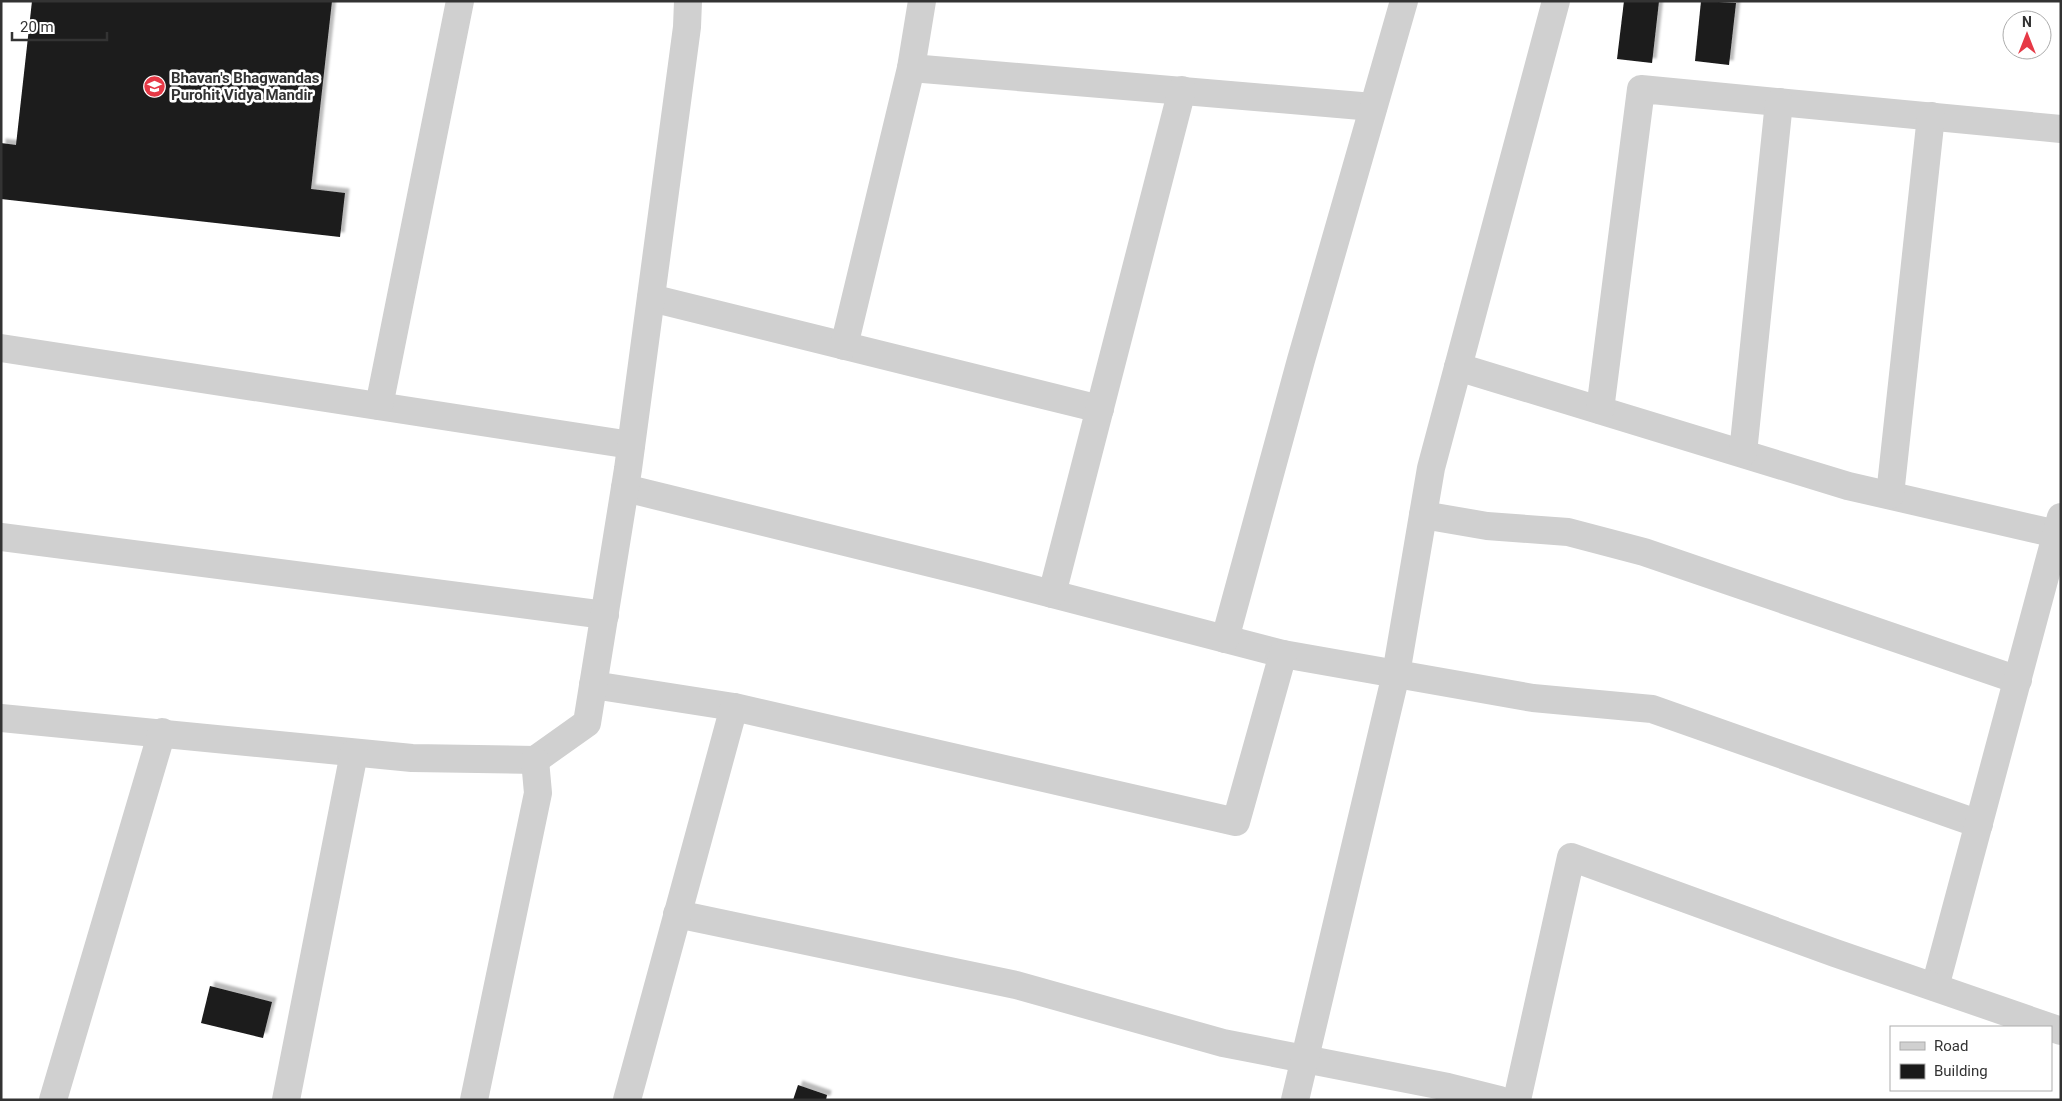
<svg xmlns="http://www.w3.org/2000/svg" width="2062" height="1101" font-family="Roboto,sans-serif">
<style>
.building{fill:#1a1a1a;filter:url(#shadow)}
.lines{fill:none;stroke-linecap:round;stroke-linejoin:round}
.minor{stroke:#d0d0d0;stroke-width:28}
.labels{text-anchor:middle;stroke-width:5;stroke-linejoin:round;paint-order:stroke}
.poi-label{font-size:15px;font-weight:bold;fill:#333;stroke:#fff;text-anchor:start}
</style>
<defs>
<filter id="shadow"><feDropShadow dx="4.5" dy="-4.5" stdDeviation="1" flood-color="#0004"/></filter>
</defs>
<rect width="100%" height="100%" fill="#fff"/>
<g class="building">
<polygon points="32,1 332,1 311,189 345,193 340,237 1,199 1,143 16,145"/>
<polygon points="1624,1 1659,1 1652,63 1617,59"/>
<polygon points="1701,1 1736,3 1729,65 1695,61"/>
<polygon points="210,986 272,1002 263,1038 201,1023"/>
<polygon points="798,1085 827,1095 826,1100 793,1100"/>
</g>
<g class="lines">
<g class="minor">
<polyline points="911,68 922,1"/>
<polyline points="651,298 1100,409"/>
<polyline points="844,346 911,68 1373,107"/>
<polyline points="1,348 631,445"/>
<polyline points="1458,367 1848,486 2061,535"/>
<polyline points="379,406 460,1"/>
<polyline points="1600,410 1641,89 2061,129"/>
<polyline points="1743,453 1779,102"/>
<polyline points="625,488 979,575 1283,654 1533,698 1652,709 1979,824"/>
<polyline points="1890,495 1931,116"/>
<polyline points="1423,515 1487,526 1568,532 1644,552 2018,680"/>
<polyline points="1,537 605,615"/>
<polyline points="1052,594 1182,90"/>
<polyline points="1225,639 1301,360 1404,1"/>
<polyline points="593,685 734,707"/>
<polyline points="1,718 412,758 535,760 587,723 628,469 687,27 688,1"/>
<polyline points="677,914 1016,985 1223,1043 1448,1087 1500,1100"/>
<polyline points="1935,987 2061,517"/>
<polyline points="53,1100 162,732"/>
<polyline points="286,1100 354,753"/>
<polyline points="474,1100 538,793 535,760"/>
<polyline points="627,1100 734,707 1236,822 1283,654"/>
<polyline points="1295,1100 1396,674 1431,468 1556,1"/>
<polyline points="1517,1100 1571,857 1835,953 2061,1031"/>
</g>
</g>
<defs>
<symbol id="school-disc" viewBox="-11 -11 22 22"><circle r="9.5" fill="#e63946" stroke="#fff"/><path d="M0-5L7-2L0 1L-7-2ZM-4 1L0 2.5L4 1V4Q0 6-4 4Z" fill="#fff"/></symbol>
</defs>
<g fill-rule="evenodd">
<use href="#school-disc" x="142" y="74" width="25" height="25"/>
</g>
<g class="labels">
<g class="poi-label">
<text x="171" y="83">Bhavan's Bhagwandas<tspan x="171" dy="17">Purohit Vidya Mandir</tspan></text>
</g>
</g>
<rect width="2062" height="1101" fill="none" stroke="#333333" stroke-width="5"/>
<rect x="1890" y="1026" width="162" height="65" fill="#ffffff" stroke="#adadad"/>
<rect x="1900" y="1042" width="25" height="8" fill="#d0d0d0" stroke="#adadad"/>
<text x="1934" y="1051" font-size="15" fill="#333333">Road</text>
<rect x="1900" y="1064" width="25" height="15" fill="#1a1a1a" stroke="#adadad"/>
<text x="1934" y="1076" font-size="15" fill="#333333">Building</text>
<g transform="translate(2027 35)"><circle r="24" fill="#ffffff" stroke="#adadad"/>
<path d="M0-4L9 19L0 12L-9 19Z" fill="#e63946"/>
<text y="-8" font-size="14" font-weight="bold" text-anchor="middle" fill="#333333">N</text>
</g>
<path d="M12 32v8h95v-8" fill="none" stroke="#333333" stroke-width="2.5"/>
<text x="20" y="32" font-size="15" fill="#333333" stroke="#ffffff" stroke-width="4" paint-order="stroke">20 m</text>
</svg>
